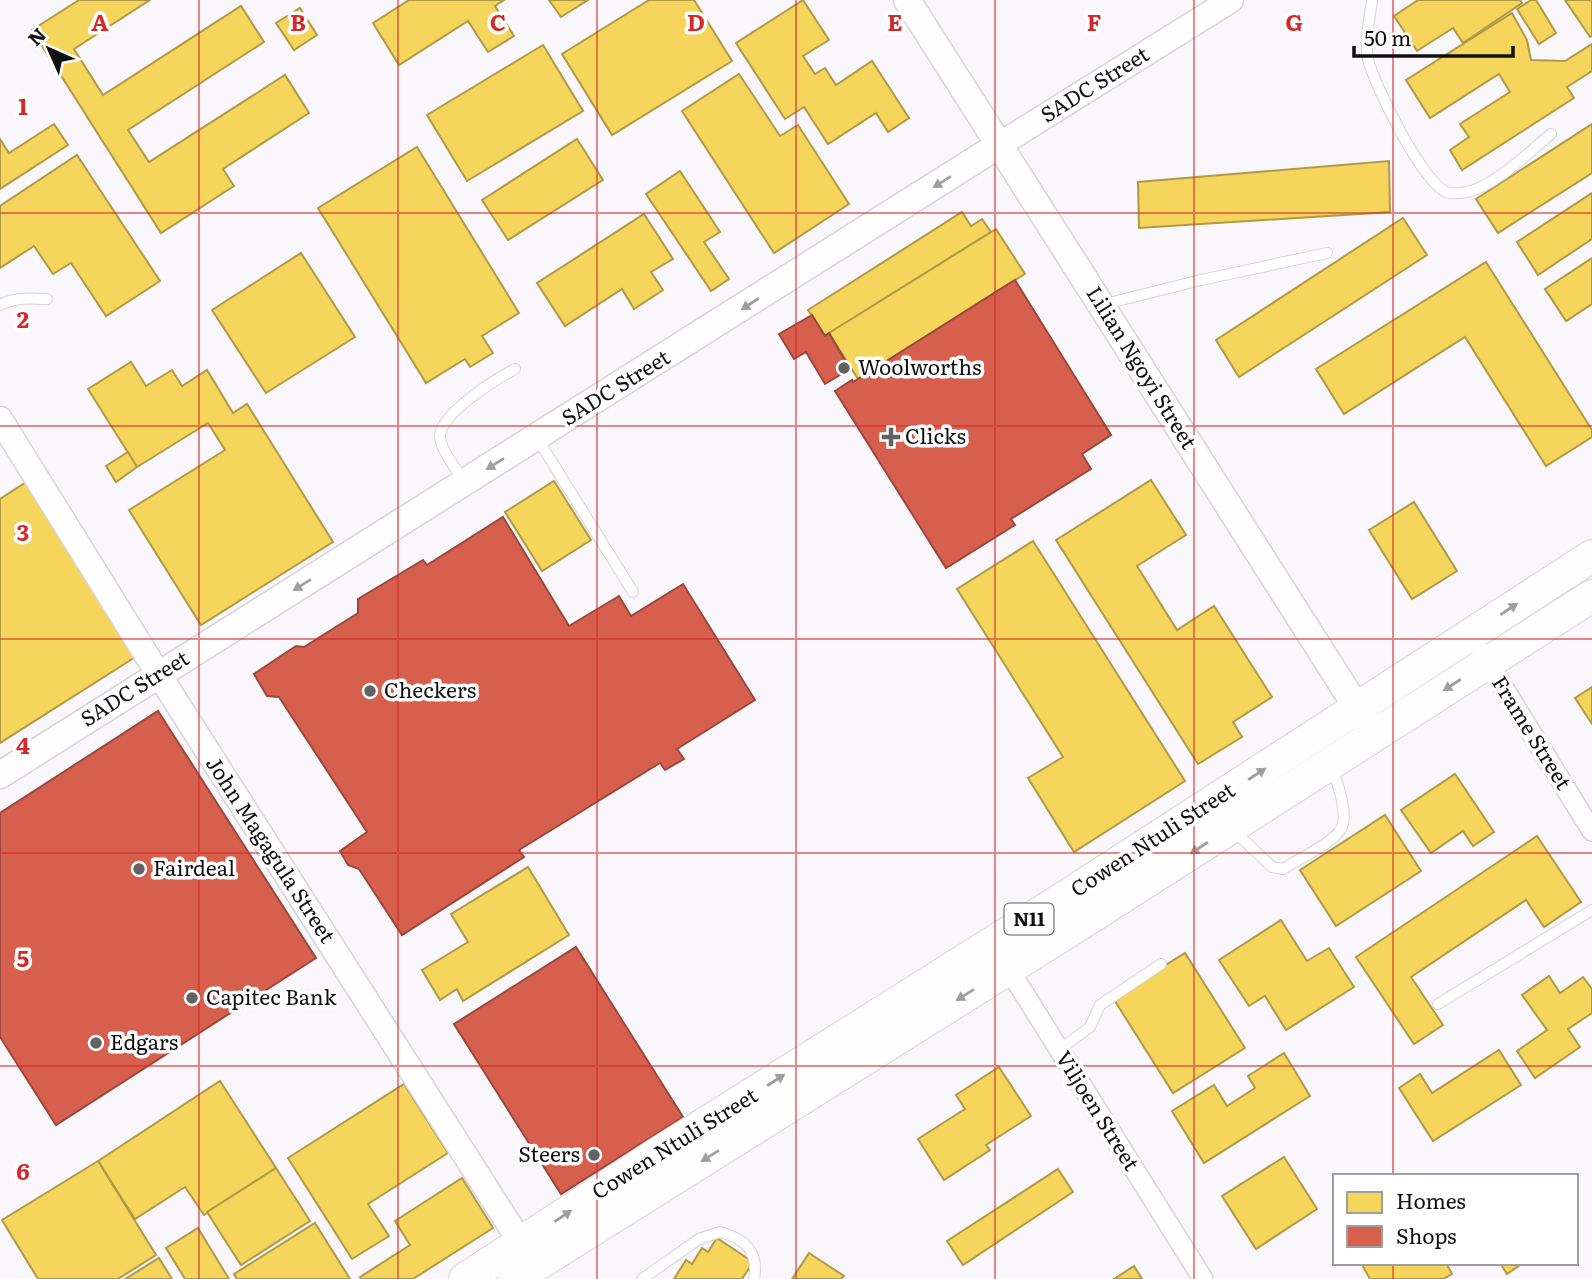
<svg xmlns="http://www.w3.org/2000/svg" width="1592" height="1279" font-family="Literata,serif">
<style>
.homes{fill:#f6d55c;stroke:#b19a46;stroke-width:2}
.shops{fill:#d6604d;stroke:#9b483b;stroke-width:2}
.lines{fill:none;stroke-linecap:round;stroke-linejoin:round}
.service-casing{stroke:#d6d4d6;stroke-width:12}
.minor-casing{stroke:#d6d4d6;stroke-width:22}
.tertiary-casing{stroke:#d6d4d6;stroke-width:27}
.secondary-casing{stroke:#d6d4d6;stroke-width:29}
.trunk-casing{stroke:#d6d4d6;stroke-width:34}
.service{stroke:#fefefe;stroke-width:10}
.minor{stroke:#fefefe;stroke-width:19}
.tertiary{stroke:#fefefe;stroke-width:24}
.secondary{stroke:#fefefe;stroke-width:26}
.trunk{stroke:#fefefe;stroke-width:32}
.oneway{fill:#9f9f9f}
.grid{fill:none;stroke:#d62828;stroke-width:2;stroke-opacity:0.55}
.poi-dot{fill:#626163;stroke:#fff;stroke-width:2.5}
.labels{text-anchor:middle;stroke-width:7;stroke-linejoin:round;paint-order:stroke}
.shield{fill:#fff;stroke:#585858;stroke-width:2}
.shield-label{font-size:19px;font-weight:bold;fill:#111011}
.street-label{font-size:21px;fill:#111011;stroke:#fff}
.poi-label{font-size:21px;fill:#111011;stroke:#fff;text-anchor:start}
.grid-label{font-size:23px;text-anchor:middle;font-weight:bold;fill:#d62828;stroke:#fff;stroke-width:7;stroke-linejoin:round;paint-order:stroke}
</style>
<rect width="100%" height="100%" fill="#f9f7fb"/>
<g class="homes">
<polygon points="79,0 150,0 74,49 103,95 241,6 264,42 128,130 149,162 285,75 309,113 223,169 234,186 161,233 32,30"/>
<polygon points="409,0 504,0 495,6 514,36 488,52 468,21 399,65 373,23"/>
<polygon points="549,0 588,0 561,17"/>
<polygon points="649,0 694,0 732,61 612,135 562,54"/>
<polygon points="803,0 829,40 803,56 815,74 825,68 836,85 872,61 909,118 888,132 876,113 828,144 804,107 785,119 736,43"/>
<polygon points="1418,0 1520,0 1522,3 1463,43 1453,28 1417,51 1394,16"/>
<polygon points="1531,0 1536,0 1556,33 1539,44 1517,9"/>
<polygon points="1565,0 1592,0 1592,35 1590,37"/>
<polygon points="300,8 317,35 294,50 276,23"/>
<polygon points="1512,13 1527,40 1531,60 1565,61 1592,44 1592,71 1567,87 1574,98 1462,170 1450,150 1469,137 1460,124 1510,92 1499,74 1430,118 1406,80"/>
<polygon points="543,45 583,111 467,181 427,115"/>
<polygon points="739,74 780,136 798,125 849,204 774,253 682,111"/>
<polygon points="54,124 68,145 0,189 0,139 9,153"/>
<polygon points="1592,124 1592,173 1498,233 1476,199"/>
<polygon points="577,139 603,180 508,240 482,200"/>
<polygon points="417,147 519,313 482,336 493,353 470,367 465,359 426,383 318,208"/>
<polygon points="77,155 160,281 106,316 71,263 53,274 34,246 0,268 0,206"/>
<polygon points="1389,161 1390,212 1139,228 1138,182"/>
<polygon points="680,171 720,232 704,242 729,279 711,291 646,194"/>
<polygon points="1592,193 1592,239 1538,275 1517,242"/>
<polygon points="962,212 971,226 982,219 991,232 825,336 808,310"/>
<polygon points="644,214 673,259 651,272 663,290 634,309 622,289 565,326 537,283"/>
<polygon points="1403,218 1427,255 1239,377 1216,340"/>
<polygon points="996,229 1025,274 858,379 829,333"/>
<polygon points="301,253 355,337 266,393 212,310"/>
<polygon points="1592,258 1592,304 1566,321 1545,289"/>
<polygon points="1486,262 1592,430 1592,437 1546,466 1465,337 1344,414 1316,369"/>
<polygon points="1015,285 1111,435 1032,486 1022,470 1075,436 989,301"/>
<polygon points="989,301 1035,374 933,440 887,367"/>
<polygon points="131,362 146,386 172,370 182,386 207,370 233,413 247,404 333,542 201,625 129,510 225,450 208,423 137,467 88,389"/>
<polygon points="1032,384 1062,432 1045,442 1015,395"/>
<polygon points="1007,420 1028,453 959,496 938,462"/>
<polygon points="128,452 137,467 116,482 106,466"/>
<polygon points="1151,480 1186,535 1137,566 1177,630 1214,606 1272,697 1233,722 1242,737 1198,764 1056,540"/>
<polygon points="28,481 137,656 0,743 0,499"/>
<polygon points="554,481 591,540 542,571 505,512"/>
<polygon points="1414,502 1457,571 1412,599 1369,530"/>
<polygon points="1033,541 1185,781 1074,852 1028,778 1063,757 957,589"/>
<polygon points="1592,687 1592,724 1575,698"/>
<polygon points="1455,774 1494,832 1473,846 1463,831 1431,853 1401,810"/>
<polygon points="1385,815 1421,871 1336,926 1300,870"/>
<polygon points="1537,836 1581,902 1544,927 1526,900 1411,977 1443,1025 1414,1044 1356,957"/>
<polygon points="528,867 569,935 463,1001 457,989 440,1000 422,970 468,942 451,914"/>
<polygon points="1281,920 1307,961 1329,948 1354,987 1286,1030 1265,996 1249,1006 1219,960"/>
<polygon points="1185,953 1245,1048 1173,1093 1113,998"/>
<polygon points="1549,976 1560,993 1583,977 1592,989 1592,1013 1568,1029 1580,1047 1535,1078 1517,1051 1547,1030 1522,995"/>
<polygon points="1499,1050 1521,1085 1433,1141 1399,1088 1420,1074 1432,1093"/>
<polygon points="1284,1053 1310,1096 1204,1163 1172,1111 1214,1085 1227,1106 1255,1088 1248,1076"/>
<polygon points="999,1067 1031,1116 986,1145 990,1150 944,1180 918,1139 965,1109 956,1095"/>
<polygon points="220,1081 276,1168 204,1215 185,1187 135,1219 98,1161"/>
<polygon points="404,1084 448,1153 368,1204 389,1236 352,1259 288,1158"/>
<polygon points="1284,1157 1317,1209 1256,1249 1222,1196"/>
<polygon points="98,1161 156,1255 118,1279 38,1279 2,1220"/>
<polygon points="276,1168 310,1221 241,1265 207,1212"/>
<polygon points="1058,1169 1073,1192 963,1265 947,1241"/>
<polygon points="462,1178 493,1228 413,1279 361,1279 360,1277 410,1245 395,1221"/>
<polygon points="315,1223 350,1279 237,1279 234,1274"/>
<polygon points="198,1228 229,1279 185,1279 166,1248"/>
<polygon points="717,1238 753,1262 742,1279 674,1279 686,1260 692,1264 702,1248 708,1252"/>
<polygon points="809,1253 844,1276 841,1279 792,1279"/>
<polygon points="159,1258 172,1279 125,1279"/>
<polygon points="1361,1263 1446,1263 1452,1274 1443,1279 1370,1279"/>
<polygon points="1500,1263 1523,1263 1507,1274"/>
<polygon points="1134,1266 1142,1279 1114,1279"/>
</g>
<g class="shops">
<polygon points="1015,280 1111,435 1082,454 1091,469 1011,519 1015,525 946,568 835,391 852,380 853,382 858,379"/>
<polygon points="812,315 825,336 829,333 850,369 825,384 806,352 794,359 779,334"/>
<polygon points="503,517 569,626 619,596 631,616 683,584 755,700 677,749 684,759 665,770 660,763 519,850 524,857 402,935 359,869 348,865 340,851 367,832 279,697 267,696 254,674 296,646 304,647 358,613 358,599 423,560 427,565"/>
<polygon points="158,711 316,958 56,1125 0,1037 0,813"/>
<polygon points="576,947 683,1117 561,1194 454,1024"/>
</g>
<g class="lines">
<defs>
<g id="service">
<path d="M1372,0c-2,19 -8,39 -4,59 6,26 54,122 78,133 5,2 16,1 21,0 28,-6 62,-40 84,-58"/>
<path d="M0,305c15,-8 30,-7 47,-6"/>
<polyline points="1101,305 1201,280 1327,253"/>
<polyline points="537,438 633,592"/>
<path d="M463,480c-6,-10 -24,-33 -23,-44 1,-23 56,-57 75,-67"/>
<path d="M1234,831l38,36 11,2c14,-9 54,-28 59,-42 6,-15 -5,-45 -10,-60"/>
<polyline points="1438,1004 1592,910"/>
<polyline points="1059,1050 1090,1027 1100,1005 1161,964"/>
<path d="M642,1279l57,-40 21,-7c25,7 39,19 34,47"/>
</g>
<g id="minor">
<polyline points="1482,653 1592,831"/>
<polyline points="1003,960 1203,1279"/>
</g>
<g id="tertiary">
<polyline points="999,145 1231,0"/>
<polyline points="0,419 159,675 530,1257"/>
</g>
<g id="secondary">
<polyline points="907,0 1368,725"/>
<polyline points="0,775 999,145"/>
</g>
<g id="trunk">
<polyline points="465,1279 657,1154 1070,894 1592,556"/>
<polyline points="514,1279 1083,922 1592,596"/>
</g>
</defs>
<use href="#service" class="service-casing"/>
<use href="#minor" class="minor-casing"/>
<use href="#tertiary" class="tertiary-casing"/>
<use href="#secondary" class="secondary-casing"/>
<use href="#trunk" class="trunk-casing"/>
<use href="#service" class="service"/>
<use href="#minor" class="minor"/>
<use href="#tertiary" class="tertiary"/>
<use href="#secondary" class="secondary"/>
<use href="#trunk" class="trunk"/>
</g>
<defs><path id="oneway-solid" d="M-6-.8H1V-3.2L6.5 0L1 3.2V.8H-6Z" transform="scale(1.75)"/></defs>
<g class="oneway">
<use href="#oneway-solid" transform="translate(942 182) rotate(148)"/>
<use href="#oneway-solid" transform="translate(750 304) rotate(147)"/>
<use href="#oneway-solid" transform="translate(495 464) rotate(148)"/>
<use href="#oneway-solid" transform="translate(302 585) rotate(148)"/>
<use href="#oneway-solid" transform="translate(1509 609) rotate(-34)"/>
<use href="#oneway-solid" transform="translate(1452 685) rotate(147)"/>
<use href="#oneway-solid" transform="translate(1257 774) rotate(-33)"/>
<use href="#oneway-solid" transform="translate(1199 848) rotate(147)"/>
<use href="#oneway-solid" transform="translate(965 995) rotate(148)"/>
<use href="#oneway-solid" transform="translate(776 1080) rotate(-33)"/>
<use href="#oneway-solid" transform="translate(710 1156) rotate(148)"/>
<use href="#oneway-solid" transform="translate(563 1216) rotate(-34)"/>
</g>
<path class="grid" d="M199,0v1279M398,0v1279M597,0v1279M796,0v1279M995,0v1279M1194,0v1279M1393,0v1176M0,213h1592M0,426h1592M0,639h1592M0,853h1592M0,1066h1592M1393,1263v16"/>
<g class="poi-dot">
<circle cx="844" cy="368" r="7"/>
<path d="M887.5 426.5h7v7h7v7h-7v7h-7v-7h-7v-7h7z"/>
<circle cx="370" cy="691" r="7"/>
<circle cx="139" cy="869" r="7"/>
<circle cx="192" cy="998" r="7"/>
<circle cx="96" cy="1043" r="7"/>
<circle cx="594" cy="1155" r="7"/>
</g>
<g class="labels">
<rect class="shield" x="1004.5" y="903.5" width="49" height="31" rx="5"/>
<g class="shield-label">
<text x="1029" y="926">N11</text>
</g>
<g class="street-label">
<text transform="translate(1095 85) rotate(-32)" y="7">SADC Street</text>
<text transform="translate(1141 368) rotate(58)" y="7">Lilian Ngoyi Street</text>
<text transform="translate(616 388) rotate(-32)" y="7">SADC Street</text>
<text transform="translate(135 689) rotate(-32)" y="7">SADC Street</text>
<text transform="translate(1531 733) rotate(58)" y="7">Frame Street</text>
<text transform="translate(1153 840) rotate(-33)" y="7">Cowen Ntuli Street</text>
<text transform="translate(270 850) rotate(57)" y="7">John Magagula Street</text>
<text transform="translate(1097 1111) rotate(58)" y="7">Viljoen Street</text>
<text transform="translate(675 1144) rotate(-32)" y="7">Cowen Ntuli Street</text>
</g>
<g class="poi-label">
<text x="858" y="375">Woolworths</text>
<text x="905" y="444">Clicks</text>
<text x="384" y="698">Checkers</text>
<text x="153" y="876">Fairdeal</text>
<text x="206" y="1005">Capitec Bank</text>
<text x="110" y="1050">Edgars</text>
<text x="580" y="1162" text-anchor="end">Steers</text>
</g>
</g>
<g class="grid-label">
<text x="100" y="31">A</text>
<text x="298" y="31">B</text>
<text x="498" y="31">C</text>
<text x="696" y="31">D</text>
<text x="895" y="31">E</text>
<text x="1094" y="31">F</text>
<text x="1294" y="31">G</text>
<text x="23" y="115">1</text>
<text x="23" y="328">2</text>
<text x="23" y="541">3</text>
<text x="23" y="754">4</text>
<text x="23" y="967">5</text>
<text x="23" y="1180">6</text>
</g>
<rect x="1333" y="1174" width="245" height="91" fill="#ffffff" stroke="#a09fa0" stroke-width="2"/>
<rect x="1347" y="1192" width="35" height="21" fill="#f6d55c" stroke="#a09fa0" stroke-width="2"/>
<text x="1396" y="1209" font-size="21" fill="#111011">Homes</text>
<rect x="1347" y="1226" width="35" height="21" fill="#d6604d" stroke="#a09fa0" stroke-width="2"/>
<text x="1396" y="1244" font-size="21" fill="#111011">Shops</text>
<g transform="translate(49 49) rotate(315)" stroke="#ffffff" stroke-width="5" paint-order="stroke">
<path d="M0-5L12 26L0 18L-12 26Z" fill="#111011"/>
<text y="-10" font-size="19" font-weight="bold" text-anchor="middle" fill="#111011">N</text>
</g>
<path d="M1354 46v10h159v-10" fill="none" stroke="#111011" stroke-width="3.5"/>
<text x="1364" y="46" font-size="21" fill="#111011" stroke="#ffffff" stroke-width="5" paint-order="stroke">50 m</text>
</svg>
